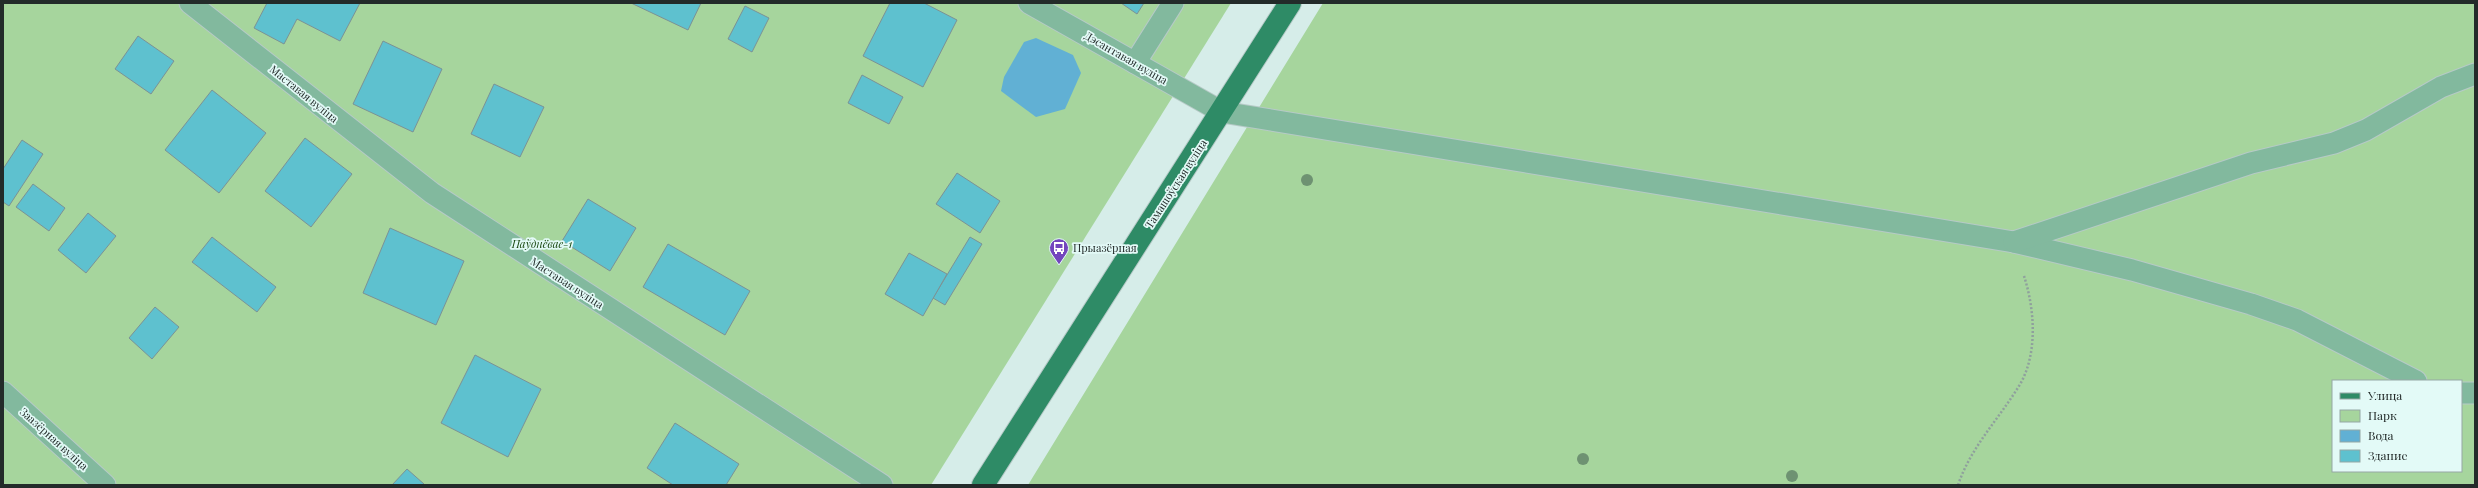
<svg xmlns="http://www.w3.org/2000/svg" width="2478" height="488" font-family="'Playfair Display',serif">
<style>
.green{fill:#a6d59d;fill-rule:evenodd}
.water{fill:#61b0d4}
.building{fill:#5ec1cf;stroke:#7c9295}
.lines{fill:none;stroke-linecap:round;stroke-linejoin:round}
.service-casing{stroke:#b6cac7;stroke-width:23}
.primary-casing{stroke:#b6cac7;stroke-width:24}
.path{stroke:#8fa09d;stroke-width:2.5;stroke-dasharray:2 2;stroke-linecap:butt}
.service{stroke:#82b99e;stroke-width:21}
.primary{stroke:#2e8b66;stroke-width:22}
.tree{fill:#6e9272}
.labels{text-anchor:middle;stroke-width:3.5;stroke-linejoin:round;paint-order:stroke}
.street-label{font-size:11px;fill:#232b2a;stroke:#e3faf7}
.park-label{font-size:11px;font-style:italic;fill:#194810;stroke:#e3faf7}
.poi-label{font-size:11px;fill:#232b2a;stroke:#e3faf7;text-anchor:start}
</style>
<rect width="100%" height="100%" fill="#d6ede9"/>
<g class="green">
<polygon points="3,3 1231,3 931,485 3,485"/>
<path d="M1323,3h1152v482h-1447zM2333,381h128v90h-128z"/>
</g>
<polygon class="water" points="1036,38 1073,55 1081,73 1065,109 1036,117 1001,91 1004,77 1024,42"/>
<g class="building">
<polygon points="267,3 360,3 340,41 297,19 284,44 254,28"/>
<polygon points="631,3 701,3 688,30"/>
<polygon points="890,3 924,3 957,20 923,87 863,56"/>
<polygon points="1121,3 1144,3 1137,14"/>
<polygon points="745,6 769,18 752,52 728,39"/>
<polygon points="138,36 174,61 151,94 115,69"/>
<polygon points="383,41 442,69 413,132 353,104"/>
<polygon points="862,75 903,97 889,124 848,103"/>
<polygon points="494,84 544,107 520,157 471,134"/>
<polygon points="212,90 266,133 219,193 165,150"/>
<polygon points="305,138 352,174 311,227 265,191"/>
<polygon points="22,140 43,154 9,206 3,202 3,169"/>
<polygon points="957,173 1000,201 980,233 936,204"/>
<polygon points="33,184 65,208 49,231 16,207"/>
<polygon points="588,199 636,228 610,271 562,241"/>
<polygon points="88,213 116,236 86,273 58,250"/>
<polygon points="390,228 464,261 436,325 363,293"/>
<polygon points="212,237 276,287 257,312 192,262"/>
<polygon points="970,237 982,244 945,305 933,298"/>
<polygon points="668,244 750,291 725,335 643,287"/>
<polygon points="909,253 947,274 923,316 885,294"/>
<polygon points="155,307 179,327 152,359 129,338"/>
<polygon points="475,355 541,389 508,457 441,423"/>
<polygon points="675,423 739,464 726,485 673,485 647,468"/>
<polygon points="407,469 424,484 423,485 392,485"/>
</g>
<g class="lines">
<defs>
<g id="service">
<polyline points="190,3 432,193 882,485"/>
<polyline points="1029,3 1222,112 2014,242 2132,270 2251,304 2297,320 2416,381"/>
<polyline points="1135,63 1173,3"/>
<polyline points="2014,242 2251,163 2334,143 2366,130 2441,87 2475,74"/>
<polyline points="3,392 105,485"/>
<polyline points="2461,393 2475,393"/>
</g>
<polyline id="primary" points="983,485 1290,3"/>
</defs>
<use href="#service" class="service-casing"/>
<use href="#primary" class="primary-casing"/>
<path class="path" d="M1958,485c13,-38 40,-65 61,-99 19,-31 16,-76 5,-110"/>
<use href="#service" class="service"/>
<use href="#primary" class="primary"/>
</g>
<g class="tree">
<circle cx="1307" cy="180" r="6"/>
<circle cx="1583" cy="459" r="6"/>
<circle cx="1792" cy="476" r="6"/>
</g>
<defs>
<symbol id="bus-pin" viewBox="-11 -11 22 30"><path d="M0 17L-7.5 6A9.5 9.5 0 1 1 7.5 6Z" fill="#7345bd" stroke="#e3faf7"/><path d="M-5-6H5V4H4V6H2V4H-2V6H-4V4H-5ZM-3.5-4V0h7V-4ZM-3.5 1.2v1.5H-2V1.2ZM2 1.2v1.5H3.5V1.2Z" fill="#fff"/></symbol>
</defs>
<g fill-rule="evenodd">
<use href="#bus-pin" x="1048" y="237" width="22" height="30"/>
</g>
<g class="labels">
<g class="street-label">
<text transform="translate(1126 58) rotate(30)" y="4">Дэсантавая вуліца</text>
<text transform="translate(304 94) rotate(39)" y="4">Маставая вуліца</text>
<text transform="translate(1176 184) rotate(-57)" y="4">Тамашоўская вуліца</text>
<text transform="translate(567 283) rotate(33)" y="4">Маставая вуліца</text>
<text transform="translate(54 439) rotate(42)" y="4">Заазёрная вуліца</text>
</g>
<g class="park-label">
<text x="542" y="248">Паўднёвае-1</text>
</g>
<g class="poi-label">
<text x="1073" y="252">Прыазёрная</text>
</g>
</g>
<rect width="2478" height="488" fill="none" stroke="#232b2a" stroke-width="8"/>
<rect x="2332" y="380" width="130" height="92" fill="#e3faf7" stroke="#96a7a5"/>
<rect x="2340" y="393" width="20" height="6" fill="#2e8b66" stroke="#96a7a5"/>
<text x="2368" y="400" font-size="12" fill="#232b2a">Улица</text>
<rect x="2340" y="410" width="20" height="12" fill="#a6d59d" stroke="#96a7a5"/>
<text x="2368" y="420" font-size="12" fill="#232b2a">Парк</text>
<rect x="2340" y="430" width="20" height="12" fill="#61b0d4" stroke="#96a7a5"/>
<text x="2368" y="440" font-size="12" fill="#232b2a">Вода</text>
<rect x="2340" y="450" width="20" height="12" fill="#5ec1cf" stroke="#96a7a5"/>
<text x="2368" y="460" font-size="12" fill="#232b2a">Здание</text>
</svg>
